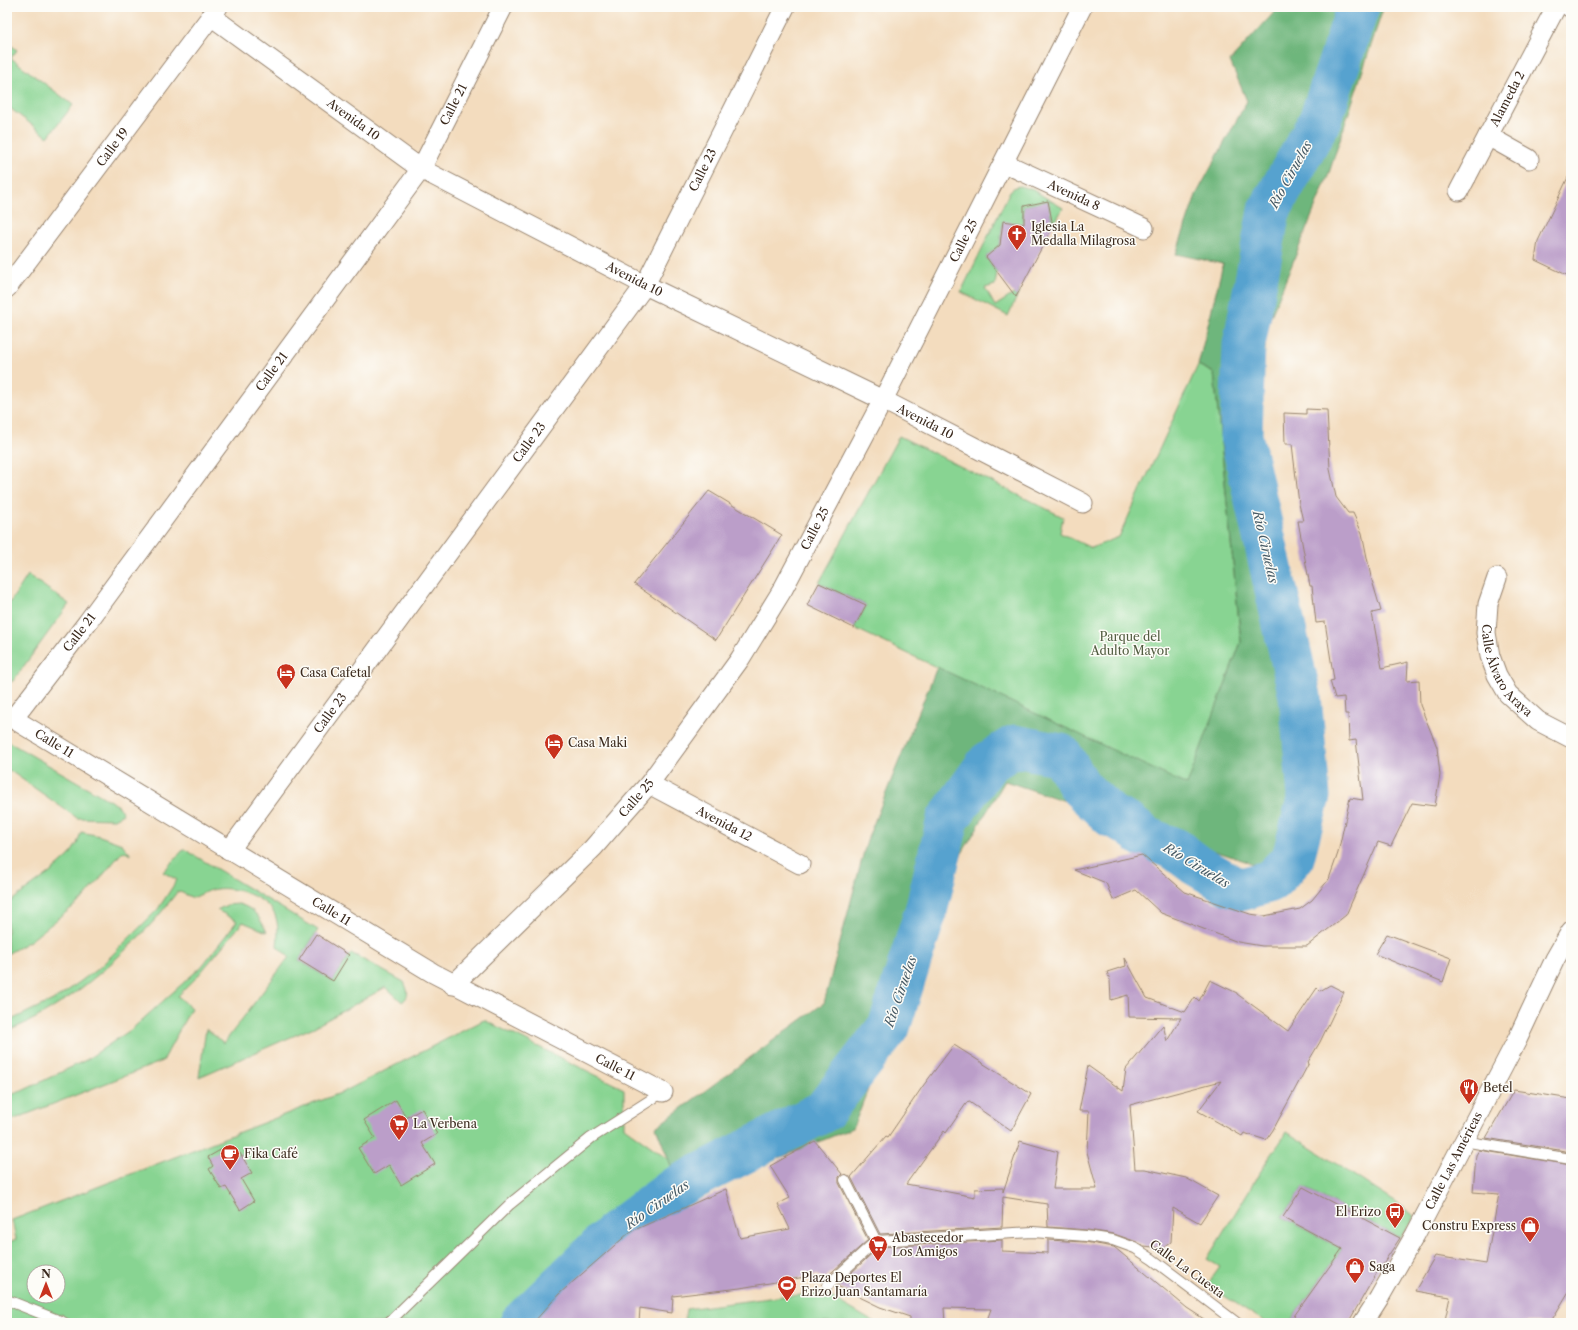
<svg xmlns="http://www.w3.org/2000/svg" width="1578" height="1330" font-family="'Libre Caslon Text',serif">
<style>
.green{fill:#88d492;stroke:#627f58;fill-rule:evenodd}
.forest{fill:#6eb67c;stroke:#54704d}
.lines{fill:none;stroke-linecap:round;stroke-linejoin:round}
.river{stroke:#57a2cf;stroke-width:43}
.building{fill:#bb9ec9}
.service-casing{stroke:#97836e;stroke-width:12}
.minor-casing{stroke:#97836e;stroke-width:21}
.service{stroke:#fff;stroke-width:10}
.minor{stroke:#fff;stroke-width:19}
.labels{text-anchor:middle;stroke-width:3;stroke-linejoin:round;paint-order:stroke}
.street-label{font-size:12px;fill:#3b2a1e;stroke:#fdfcf7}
.poi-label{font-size:12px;fill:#3b2a1e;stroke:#fdfcf7;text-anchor:start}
.park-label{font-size:12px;fill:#525d41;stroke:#fdfcf7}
.water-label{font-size:13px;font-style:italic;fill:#465a65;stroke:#fdfcf7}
</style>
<rect width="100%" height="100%" fill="#fdfcf7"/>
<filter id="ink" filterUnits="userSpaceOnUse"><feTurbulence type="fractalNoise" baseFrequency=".025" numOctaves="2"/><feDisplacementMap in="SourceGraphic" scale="8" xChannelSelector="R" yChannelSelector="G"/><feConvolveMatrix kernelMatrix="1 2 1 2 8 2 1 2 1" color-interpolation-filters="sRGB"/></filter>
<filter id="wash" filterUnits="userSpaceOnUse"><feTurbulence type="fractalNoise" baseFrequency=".012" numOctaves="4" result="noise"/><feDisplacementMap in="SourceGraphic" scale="16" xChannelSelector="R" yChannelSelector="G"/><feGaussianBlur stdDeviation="0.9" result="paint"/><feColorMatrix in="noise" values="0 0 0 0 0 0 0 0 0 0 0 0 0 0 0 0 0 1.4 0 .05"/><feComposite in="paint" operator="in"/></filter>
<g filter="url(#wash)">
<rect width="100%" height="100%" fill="#f3dcbe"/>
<g class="green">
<polygon points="12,46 17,50 11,58 73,105 48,137 7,106 7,53"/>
<polygon points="1020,186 1033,190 1063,208 1053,226 1048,201 1024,206 1023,224 1003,222 1000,245 986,257 997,272 995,285 985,288 995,306 1020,290 1008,316 961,292 1010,191 1015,187"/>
<polygon points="1198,365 1214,373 1241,642 1187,786 854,628 866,605 819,583 899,436 1063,517 1060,533 1091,548 1119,537"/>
<polygon points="28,575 69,604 13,681 7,683 7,607"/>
<polygon points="7,741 119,806 123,814 114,819 77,818 9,770 7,772"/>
<polygon points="81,832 100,836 122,844 131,855 123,851 84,898 30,941 7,954 7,904 51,872 69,856 77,844"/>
<path d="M184,849l134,81 -19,30 34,21 18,-28 53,29c4,9 6,14 -2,20l-16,-15 -72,40 -115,50 7,-48 18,14 65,-86 -12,-11c1,-10 2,-21 -2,-31 -9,-18 -40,-29 -59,-26 -8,1 -16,6 -23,9l-15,-7c-8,10 -16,21 -25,31 -38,41 -93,90 -146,109v-9l52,-25 41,-30 58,-58 19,-29 -14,-8z"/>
<path d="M239,904c16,5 20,13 28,28l-24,-10 -47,56 -18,18 13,12 -28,53 -156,61v-26l15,-5 64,-31 46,-31 70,-63 35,-45 -20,-11 10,-5z"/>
<path d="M484,1020l140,69v38l53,38 -180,158h-430l-5,-9 -16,9h-39v-80l9,-4 -4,-19 331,-128zM34,1272h24v24h-24z"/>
<polygon points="1287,1132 1415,1215 1400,1238 1303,1187 1283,1217 1342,1249 1289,1323 1267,1323 1207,1285 1220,1267 1207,1259 1264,1166"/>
<polygon points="826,1294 875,1323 684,1323 686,1309 784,1296"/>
</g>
<polygon class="forest" points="1279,7 1385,7 1383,9 1328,176 1267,326 1257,438 1321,760 1302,880 1005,781 952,870 853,1128 683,1197 656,1127 824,1003 867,840 937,667 1187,785 1241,642 1214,373 1198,365 1223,264 1176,254 1196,195 1247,101 1230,61"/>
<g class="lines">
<polyline class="river" points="521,1323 612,1235 675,1188 824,1111 889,1027 926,911 948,819 988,763 1015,746 1061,755 1081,788 1111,816 1128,824 1146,838 1175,849 1195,864 1239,890 1271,881 1293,858 1309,796 1300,696 1241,435 1244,345 1269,211 1320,120 1358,7"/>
</g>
<g id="blocks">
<g class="building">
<polygon points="1571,171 1571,277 1535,260 1538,241"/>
<polygon points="1048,201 1053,226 1016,297 986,257 1000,245 1003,221 1024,224 1024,206"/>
<polygon points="1306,409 1327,410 1330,469 1336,497 1348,513 1353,513 1362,533 1371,577 1381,611 1372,613 1382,668 1408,662 1407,681 1419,680 1420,705 1437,747 1440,775 1435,806 1412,803 1391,846 1378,842 1346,915 1307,946 1262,946 1238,942 1161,913 1136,890 1113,900 1106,883 1074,870 1142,855 1185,892 1250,914 1264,916 1300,909 1312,900 1329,879 1338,853 1350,798 1363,800 1356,740 1349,741 1348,714 1345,714 1344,697 1335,698 1330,681 1334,680 1325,622 1316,623 1312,586 1310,586 1298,521 1303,521 1299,504 1292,444 1285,444 1284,413 1306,414"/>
<polygon points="709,491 782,535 716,640 634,584"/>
<polygon points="819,583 866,605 854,628 807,605"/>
<polygon points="316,934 349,955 333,981 299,960"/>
<polygon points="1387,934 1451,958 1443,982 1375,954"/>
<polygon points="1125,958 1147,998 1185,1012 1195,997 1199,1001 1210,980 1237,993 1237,994 1288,1031 1317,988 1320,991 1330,985 1344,992 1320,1042 1308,1062 1309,1063 1301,1078 1273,1130 1266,1140 1244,1133 1242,1136 1198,1111 1221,1081 1130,1105 1135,1169 1145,1169 1186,1178 1218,1196 1200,1223 1173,1208 1171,1242 1163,1248 1144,1246 1137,1242 1114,1234 1087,1230 1048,1227 1047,1204 1003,1197 1002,1227 880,1234 851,1177 886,1136 888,1137 923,1086 954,1045 1031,1094 1011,1131 968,1101 946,1133 944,1131 906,1184 975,1197 975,1189 1003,1188 1003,1192 1020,1141 1058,1152 1053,1189 1097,1189 1087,1152 1089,1111 1079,1111 1088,1066 1123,1091 1126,1069 1163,1025 1167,1041 1181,1018 1129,1017 1128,995 1111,1000 1110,980 1107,972 1126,966"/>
<polygon points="1514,1090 1571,1099 1571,1152 1486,1138"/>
<polygon points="396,1100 406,1118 422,1109 437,1134 422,1143 435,1164 401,1185 389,1165 374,1174 358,1148 375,1138 364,1120"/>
<polygon points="815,1141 842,1174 839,1177 839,1183 868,1240 824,1279 817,1275 740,1288 673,1296 672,1313 640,1308 639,1323 533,1323 559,1294 630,1232 726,1189 740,1238 790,1229 778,1204 790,1198 770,1166"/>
<polygon points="224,1148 230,1159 240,1153 252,1173 241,1179 254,1201 240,1210 226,1187 221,1189 209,1169 213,1166 208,1157"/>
<polygon points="1479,1150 1571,1165 1571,1288 1550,1323 1461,1323 1445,1320 1450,1297 1415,1291 1435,1256 1486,1264 1499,1194 1473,1192 1476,1155"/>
<polygon points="1303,1187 1400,1238 1376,1274 1348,1323 1289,1323 1342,1249 1283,1217"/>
<polygon points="1002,1240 1002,1251 1048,1253 1048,1240 1085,1242 1114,1247 1187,1308 1210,1323 986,1323 991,1309 944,1308 945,1323 910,1323 910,1317 880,1307 837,1286 879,1247"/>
</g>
</g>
</g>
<g filter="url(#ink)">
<use href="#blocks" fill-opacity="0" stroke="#97836e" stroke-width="1"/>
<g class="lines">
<defs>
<g id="service">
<polyline points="1463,1141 1571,1159"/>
<polyline points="845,1180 876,1241 1033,1232 1086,1236 1113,1240 1135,1248 1152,1259 1237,1323"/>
<polyline points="828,1285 876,1241"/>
<polyline points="7,1300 65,1323"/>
<polyline points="388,1323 510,1204 591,1138 663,1092"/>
</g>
<g id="minor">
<polyline points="1570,7 1571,8"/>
<path id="s1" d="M211,16l210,153 224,116 238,115 200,103"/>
<polyline points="1488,136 1529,159"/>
<path id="s2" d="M1004,163l140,65"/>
<path id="s3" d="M1459,191l97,-184"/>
<path id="s4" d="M7,288l211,-281"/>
<path id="s5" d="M1497,578l-9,26 -2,29 4,23 7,19 11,19 30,27 33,17"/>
<path id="s6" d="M7,715l426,258 230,119"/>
<path id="s7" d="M13,719l74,-96 334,-454 82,-162"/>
<path id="s8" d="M649,784l151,80"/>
<path id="s9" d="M229,851l416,-566 140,-278"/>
<path id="s10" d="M453,985l140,-137 27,-31 29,-33 91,-125 43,-70 100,-189 199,-393"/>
<path id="s11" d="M1363,1323l16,-25 36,-63 102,-195 38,-81 16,-28"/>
</g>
</defs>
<use href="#service" class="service-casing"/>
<use href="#minor" class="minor-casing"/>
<use href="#service" class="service"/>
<use href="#minor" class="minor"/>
</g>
</g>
<defs>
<symbol id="church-pin" viewBox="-11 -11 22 30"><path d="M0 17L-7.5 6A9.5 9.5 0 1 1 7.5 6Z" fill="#c8321e" stroke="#fdfcf7"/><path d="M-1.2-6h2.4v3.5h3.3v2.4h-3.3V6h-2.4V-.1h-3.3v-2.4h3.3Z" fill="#fff"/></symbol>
<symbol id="hotel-pin" viewBox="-11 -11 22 30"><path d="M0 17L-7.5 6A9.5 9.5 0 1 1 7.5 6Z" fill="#c8321e" stroke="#fdfcf7"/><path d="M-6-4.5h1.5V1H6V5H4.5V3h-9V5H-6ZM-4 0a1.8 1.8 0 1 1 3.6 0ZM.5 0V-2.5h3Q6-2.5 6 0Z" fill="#fff"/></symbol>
<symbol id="restaurant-pin" viewBox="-11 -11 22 30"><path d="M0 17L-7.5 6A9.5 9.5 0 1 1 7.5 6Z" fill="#c8321e" stroke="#fdfcf7"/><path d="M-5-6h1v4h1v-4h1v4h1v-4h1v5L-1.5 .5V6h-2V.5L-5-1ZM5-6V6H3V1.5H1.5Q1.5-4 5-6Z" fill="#fff"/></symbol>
<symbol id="supermarket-pin" viewBox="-11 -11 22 30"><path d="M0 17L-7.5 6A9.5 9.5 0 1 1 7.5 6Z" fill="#c8321e" stroke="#fdfcf7"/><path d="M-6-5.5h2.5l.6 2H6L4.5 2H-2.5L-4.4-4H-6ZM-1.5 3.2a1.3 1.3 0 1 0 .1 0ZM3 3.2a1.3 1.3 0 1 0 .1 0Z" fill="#fff"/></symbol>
<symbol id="cafe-pin" viewBox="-11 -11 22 30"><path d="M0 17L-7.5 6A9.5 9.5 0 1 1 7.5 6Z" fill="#c8321e" stroke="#fdfcf7"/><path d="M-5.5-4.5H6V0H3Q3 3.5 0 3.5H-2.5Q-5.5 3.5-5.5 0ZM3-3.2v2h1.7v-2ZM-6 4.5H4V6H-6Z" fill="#fff"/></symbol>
<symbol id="bus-pin" viewBox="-11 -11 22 30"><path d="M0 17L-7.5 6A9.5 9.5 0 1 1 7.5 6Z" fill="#c8321e" stroke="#fdfcf7"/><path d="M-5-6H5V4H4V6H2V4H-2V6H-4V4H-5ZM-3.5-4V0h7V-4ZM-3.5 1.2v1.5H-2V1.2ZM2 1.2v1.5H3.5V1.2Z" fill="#fff"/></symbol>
<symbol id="shop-pin" viewBox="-11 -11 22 30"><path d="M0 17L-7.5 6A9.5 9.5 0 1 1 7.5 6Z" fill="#c8321e" stroke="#fdfcf7"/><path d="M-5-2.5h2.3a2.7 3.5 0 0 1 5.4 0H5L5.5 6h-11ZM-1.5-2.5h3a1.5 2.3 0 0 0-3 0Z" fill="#fff"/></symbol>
<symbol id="stadium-pin" viewBox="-11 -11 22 30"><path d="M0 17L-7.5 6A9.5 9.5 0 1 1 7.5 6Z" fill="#c8321e" stroke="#fdfcf7"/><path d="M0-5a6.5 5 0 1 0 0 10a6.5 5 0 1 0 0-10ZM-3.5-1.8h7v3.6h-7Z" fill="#fff"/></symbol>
</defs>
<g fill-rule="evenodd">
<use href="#church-pin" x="1006" y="223" width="22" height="30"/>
<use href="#hotel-pin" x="275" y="662" width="22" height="30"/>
<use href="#hotel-pin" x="543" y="732" width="22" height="30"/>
<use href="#restaurant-pin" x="1458" y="1077" width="22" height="30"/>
<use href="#supermarket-pin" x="388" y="1113" width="22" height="30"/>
<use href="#cafe-pin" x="219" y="1143" width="22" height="30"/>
<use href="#bus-pin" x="1384" y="1201" width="22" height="30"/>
<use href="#shop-pin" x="1519" y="1215" width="22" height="30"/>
<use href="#supermarket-pin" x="867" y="1234" width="22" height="30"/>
<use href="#shop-pin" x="1344" y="1256" width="22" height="30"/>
<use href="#stadium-pin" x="776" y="1274" width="22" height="30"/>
</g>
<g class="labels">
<g class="street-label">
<text dy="4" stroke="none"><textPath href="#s3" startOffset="104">Alameda 2</textPath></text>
<text dy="4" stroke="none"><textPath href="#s7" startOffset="757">Calle 21</textPath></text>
<text dy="4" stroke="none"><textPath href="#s1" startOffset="176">Avenida 10</textPath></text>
<text dy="4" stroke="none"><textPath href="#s4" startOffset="176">Calle 19</textPath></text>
<text dy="4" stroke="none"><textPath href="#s9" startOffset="831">Calle 23</textPath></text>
<text dy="4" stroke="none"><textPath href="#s2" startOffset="77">Avenida 8</textPath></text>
<text dy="4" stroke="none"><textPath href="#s10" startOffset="910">Calle 25</textPath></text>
<text dy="4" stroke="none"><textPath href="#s1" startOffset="500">Avenida 10</textPath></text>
<text dy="4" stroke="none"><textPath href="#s7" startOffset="433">Calle 21</textPath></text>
<text dy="4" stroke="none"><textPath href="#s1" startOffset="824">Avenida 10</textPath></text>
<text dy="4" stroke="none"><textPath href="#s9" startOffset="507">Calle 23</textPath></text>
<text dy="4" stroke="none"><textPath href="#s10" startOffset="586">Calle 25</textPath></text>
<text dy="4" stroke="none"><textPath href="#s7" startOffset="109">Calle 21</textPath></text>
<text dy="4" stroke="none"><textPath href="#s5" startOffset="100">Calle Álvaro Araya</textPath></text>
<text dy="4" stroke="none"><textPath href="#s9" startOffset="171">Calle 23</textPath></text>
<text dy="4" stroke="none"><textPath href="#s6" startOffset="55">Calle 11</textPath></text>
<text dy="4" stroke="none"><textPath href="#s10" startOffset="262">Calle 25</textPath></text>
<text dy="4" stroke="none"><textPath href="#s8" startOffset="85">Avenida 12</textPath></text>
<text dy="4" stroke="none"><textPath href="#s6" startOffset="379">Calle 11</textPath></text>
<text dy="4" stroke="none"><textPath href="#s6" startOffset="703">Calle 11</textPath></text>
<text dy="4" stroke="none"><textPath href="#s11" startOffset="186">Calle Las Américas</textPath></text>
<text transform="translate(1187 1269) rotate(36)" y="4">Calle La Cuesta</text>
</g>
<g class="poi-label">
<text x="1031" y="231">Iglesia La<tspan x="1031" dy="14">Medalla Milagrosa</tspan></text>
<text x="300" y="677">Casa Cafetal</text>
<text x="568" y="747">Casa Maki</text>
<text x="1483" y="1092">Betel</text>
<text x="413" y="1128">La Verbena</text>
<text x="244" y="1158">Fika Café</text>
<text x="1381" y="1216" text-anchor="end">El Erizo</text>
<text x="1516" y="1230" text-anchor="end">Constru Express</text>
<text x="892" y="1242">Abastecedor<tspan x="892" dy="14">Los Amigos</tspan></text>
<text x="1369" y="1271">Saga</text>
<text x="801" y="1282">Plaza Deportes El<tspan x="801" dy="14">Erizo Juan Santamaría</tspan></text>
</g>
<g class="park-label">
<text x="1130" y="641">Parque del<tspan x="1130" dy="14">Adulto Mayor</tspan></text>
</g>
<g class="water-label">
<text transform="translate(1290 174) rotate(-61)" y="5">Río Ciruelas</text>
<text transform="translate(1266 547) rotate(77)" y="5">Río Ciruelas</text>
<text transform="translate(1197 865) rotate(31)" y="5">Río Ciruelas</text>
<text transform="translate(900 991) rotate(-71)" y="5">Río Ciruelas</text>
<text transform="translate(657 1204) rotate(-35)" y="5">Río Ciruelas</text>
</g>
</g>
<rect width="1578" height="1330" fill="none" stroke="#fdfcf7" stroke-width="24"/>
<g transform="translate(46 1284)"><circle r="19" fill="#fdfcf7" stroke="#afa8a0"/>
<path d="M0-3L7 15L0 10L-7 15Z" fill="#c8321e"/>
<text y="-6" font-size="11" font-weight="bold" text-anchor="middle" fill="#3b2a1e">N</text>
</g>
</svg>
